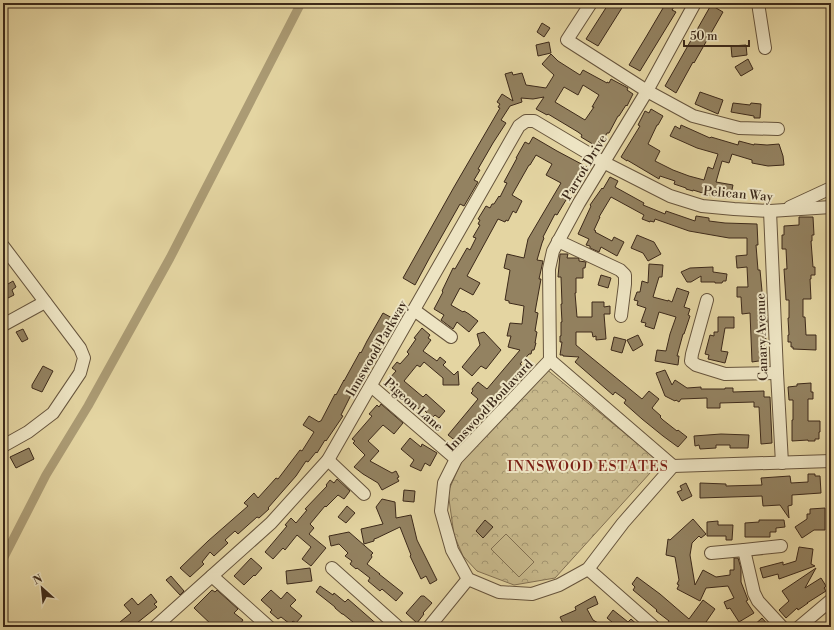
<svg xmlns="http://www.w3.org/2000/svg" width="834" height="630" font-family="'Libre Bodoni',serif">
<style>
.park{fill:url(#park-crowns);stroke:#827052}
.garden{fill:#c7b88b;stroke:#827052}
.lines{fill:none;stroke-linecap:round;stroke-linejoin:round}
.canal{stroke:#ab9b74;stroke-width:9}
.building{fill:#938261;stroke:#3c291a;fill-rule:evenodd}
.minor-casing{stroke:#66543c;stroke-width:14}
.minor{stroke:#ede4c3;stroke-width:12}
.labels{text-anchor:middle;stroke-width:4;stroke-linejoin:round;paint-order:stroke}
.street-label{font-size:13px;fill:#3c291a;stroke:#ede4c3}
.neighbourhood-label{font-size:14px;letter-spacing:1px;fill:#7a1f14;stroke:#ede4c3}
</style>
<defs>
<pattern id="park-crowns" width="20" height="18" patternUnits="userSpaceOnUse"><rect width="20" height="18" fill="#c7b88b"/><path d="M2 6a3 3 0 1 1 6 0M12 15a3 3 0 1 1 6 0" fill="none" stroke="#a39671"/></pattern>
</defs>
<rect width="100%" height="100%" fill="#e4d5a2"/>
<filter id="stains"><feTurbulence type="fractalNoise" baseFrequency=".005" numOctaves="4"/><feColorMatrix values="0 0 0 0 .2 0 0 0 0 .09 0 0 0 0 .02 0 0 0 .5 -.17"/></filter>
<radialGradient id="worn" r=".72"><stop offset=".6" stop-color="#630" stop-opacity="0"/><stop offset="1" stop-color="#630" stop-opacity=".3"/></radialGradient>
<polygon class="park" points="545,368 660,462 555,578 514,585 477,571 463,556 454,535 448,492 462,460"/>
<polygon class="garden" points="506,534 534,562 519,577 491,549"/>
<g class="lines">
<polyline class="canal" points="3,559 46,475 88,406 170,258 301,3"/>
</g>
<g class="building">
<polygon points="609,3 625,3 598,46 586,39"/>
<polygon points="666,3 671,3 675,5 672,10 676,12 640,71 629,65 646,37"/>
<polygon points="711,5 723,12 694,63 693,62 676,93 665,86 677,65"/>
<polygon points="542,23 550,28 544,37 537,32"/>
<polygon points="549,42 551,53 538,56 536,45"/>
<polygon points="746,45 747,55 732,57 731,46"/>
<path d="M551,54l7,7 22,14 3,-5 24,13v-1l2,1 2,-4 17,9 -1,2 6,4 -6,12 -1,-1 -7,11h-1l-9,17h-2l-6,12 -4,-1 -1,2 -15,-9 1,-2 -4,-3 -30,-18 -1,1 -11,-6 8,-12 -11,2 -12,-1 1,4 -12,4 -9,14 5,3 -13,20 -15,26 2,1 -6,10 4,2 -14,24 -4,-2 -30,53 -15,28 -12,-7 51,-91 46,-79 -2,-1 2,-3 -3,-2 5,-8 11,7 -8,-27 7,-2 1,3 9,-2 4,12 20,3 8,-13 -12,-11zM583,85l16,10 -7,12h2l-9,13 -30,-18 9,-15 14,8z"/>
<polygon points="748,59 753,69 741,76 735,67"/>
<polygon points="700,92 723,100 718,114 695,104"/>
<polygon points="733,103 750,105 751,103 761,104 760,118 754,118 754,116 731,112"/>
<polygon points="651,109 663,116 658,125 657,125 648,144 660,151 655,161 673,170 689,176 704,180 708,167 713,169 718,154 697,148 670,136 675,126 680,129 681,125 710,138 711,137 738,145 739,141 754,145 754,144 767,145 779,144 783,156 784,165 768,166 752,163 752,160 732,154 729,163 722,161 716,182 733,185 731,194 727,193 726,198 712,196 693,190 693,191 686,189 686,188 674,184 675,181 660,176 659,179 627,160 627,161 621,157 640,126 638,125 645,111 649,113"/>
<polygon points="533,137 557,151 587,167 575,191 572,190 557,215 555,214 543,237 544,238 542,243 537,260 543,261 539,279 541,279 535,312 538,313 535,331 537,332 535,343 536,343 534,350 532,350 531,354 529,354 520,364 523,366 503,389 504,390 491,404 481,417 457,442 448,435 478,399 471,393 473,391 472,389 478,382 487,389 520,350 508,347 511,336 507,336 510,323 522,324 524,306 509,303 509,301 505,300 510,270 504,268 507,254 524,258 528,239 561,183 546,175 552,164 536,155 530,165 529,165 512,195 522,201 516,213 513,211 508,221 506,220 505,222 498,219 467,276 480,283 473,295 460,288 451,305 463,312 464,311 469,314 478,321 469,332 457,322 453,329 441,320 444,315 434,309 443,292 442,291 453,268 455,269 467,248 470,250 476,238 473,237 480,225 478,224 480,220 478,219 486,206 490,208 492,204 494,204 499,196 500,197 507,183 504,182 517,158 516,158 525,142 529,144"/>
<polygon points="610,177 618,181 615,187 644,203 643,205 665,214 666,211 695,221 696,216 709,218 709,221 725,223 757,224 758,245 756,245 758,270 760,270 762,291 761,317 767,317 767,327 765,327 766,342 764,342 765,360 752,362 750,313 742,314 741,297 737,297 737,287 748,287 747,267 737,268 736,256 747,255 747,238 729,238 689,231 655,219 654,222 650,221 650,222 642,219 644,215 611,197 599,217 600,217 594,230 596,231 595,232 612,241 614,237 624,242 617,256 601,247 599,252 590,248 590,246 586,245 589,239 578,234 591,206 590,205 602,188 603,189"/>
<polygon points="799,217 813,217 814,235 812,235 812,241 811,241 813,267 815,267 815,275 811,275 811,279 810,279 811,299 803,299 803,317 805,317 806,335 816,335 816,350 793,349 793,347 791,347 791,342 788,342 788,335 789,335 788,318 789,318 789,300 786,300 784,269 787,269 786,249 782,249 782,235 784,235 784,226 799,225"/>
<polygon points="637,235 654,242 661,254 648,261 643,253 631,248"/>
<polygon points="560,254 568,254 567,258 578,258 579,259 579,261 586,262 585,268 583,268 583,278 576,278 576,293 575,293 577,317 592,317 592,302 604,302 604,307 610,306 610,314 604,314 606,339 596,340 596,336 593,337 592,332 576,332 576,345 642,399 649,391 659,399 652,408 661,416 660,417 663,420 677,431 678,430 687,437 678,447 663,436 642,419 624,403 626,400 615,392 613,395 575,362 579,357 563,356 563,355 560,355 562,342 560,342 560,336 561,336 561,322 562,322 561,304 562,304 561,277 558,277"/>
<polygon points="649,264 663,265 662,277 659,277 653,297 668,301 668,300 672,302 677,288 689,292 684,307 690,309 688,315 690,316 684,334 683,334 677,356 679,356 678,365 655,361 657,350 666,351 670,334 676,317 659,312 654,329 645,326 646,323 641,322 646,308 637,305 638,301 634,300 637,292 640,292 642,281 648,283"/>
<polygon points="713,267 713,272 727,274 726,281 723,281 722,283 715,283 715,282 701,282 701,276 691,282 687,282 681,272 690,268"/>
<polygon points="601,275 611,278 608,288 598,285"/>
<polygon points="13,281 16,287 12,290 14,295 8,298 3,289 3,287"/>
<polygon points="383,313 394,319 376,352 372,350 367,361 369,362 360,380 356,378 350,389 353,391 341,415 343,416 326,441 325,440 317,453 316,452 308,462 306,461 296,476 268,508 269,509 259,518 257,517 238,534 235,531 225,540 228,543 214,556 210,552 202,562 204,564 190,577 180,568 208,541 248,506 244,503 254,493 258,498 276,478 278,479 300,450 302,451 314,432 303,425 309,416 319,422 320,421 321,421 335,394 336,395 344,380 344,381 360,352 361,353 367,341"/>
<polygon points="718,317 734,317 734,328 725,328 721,351 728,352 725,363 708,359 709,355 705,354 710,335 714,336 714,332 718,332"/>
<polygon points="422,328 430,335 428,338 431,340 423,351 437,361 440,357 446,362 443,365 454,375 458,371 459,385 443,385 443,378 424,362 420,367 417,365 404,381 423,397 426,394 445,411 439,418 435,415 432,418 422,408 420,410 412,403 410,405 390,388 391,386 388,384 391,380 389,379 396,371 392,368 397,362 400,364 409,354 407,352 416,339 414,338"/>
<polygon points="23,329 28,339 22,342 16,332"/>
<polygon points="484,332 501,350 486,369 481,366 472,376 462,367 480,345 477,334"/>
<polygon points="638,335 643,345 633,351 627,340"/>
<polygon points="614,337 626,340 622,353 611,350"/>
<polygon points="43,366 53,371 42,392 32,388 32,385"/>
<polygon points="665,370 672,385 675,380 687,388 701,387 701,389 725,389 725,388 733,388 733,392 764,391 764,397 770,397 772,443 761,444 759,407 754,407 754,402 720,403 720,408 707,408 707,398 681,399 679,402 676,400 675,401 665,396 656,373"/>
<polygon points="811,383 811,392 813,392 813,399 808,399 808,421 820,421 820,432 819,432 819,439 815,439 815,441 808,441 808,440 792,441 792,420 793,420 793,400 789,400 788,387 797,386 797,384"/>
<polygon points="381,404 403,423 394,434 383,425 368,441 379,451 370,461 392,473 396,471 399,477 397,478 399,481 382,490 378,483 363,474 354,467 365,455 353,443 355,441 352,439 372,416 369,414 377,405 379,407"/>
<polygon points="721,434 749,435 748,448 730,448 730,445 716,445 716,448 700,449 699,445 695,446 694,436"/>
<polygon points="410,438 421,447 422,444 437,453 430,466 425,463 421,471 410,466 414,460 401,449"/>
<polygon points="29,448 34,459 16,468 10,457"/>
<polygon points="808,474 815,474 815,476 820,476 821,493 792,495 792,505 788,506 789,518 780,505 763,506 762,496 700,498 700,483 726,484 726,486 762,485 761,478 790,476 791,483 808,482"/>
<polygon points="337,479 350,491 344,499 338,495 326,507 325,506 310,524 314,528 309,534 326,548 311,566 302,559 311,547 297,535 285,550 283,548 273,559 265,552 287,526 285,525 291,518 296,523 307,510 305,509 327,486 326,485 330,480 334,483"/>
<polygon points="686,483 692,496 682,501 677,492 682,490 680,486"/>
<polygon points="404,490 415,491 414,502 403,501"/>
<polygon points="382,499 395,502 396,518 411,515 417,540 437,580 430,584 426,576 421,579 410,556 411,555 400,527 377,538 374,539 374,541 364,544 361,529 383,524 376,507"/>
<polygon points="347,506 355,513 346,523 338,517"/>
<polygon points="825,508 825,530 814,530 802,538 795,527 807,519 807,514 810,514 810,509"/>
<polygon points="693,519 706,534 701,538 699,536 692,543 690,555 695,585 703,570 716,577 730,575 730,570 734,570 734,558 738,558 741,568 741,582 748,600 746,601 754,613 739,622 730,608 727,609 724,602 734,598 728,586 706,588 700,601 677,589 679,585 677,584 679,580 675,557 666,555 668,539 670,540"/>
<polygon points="485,520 493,527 483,538 476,531"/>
<polygon points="759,520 784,520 785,527 776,528 776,532 770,532 770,537 745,537 745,523 759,522"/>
<polygon points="718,521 718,525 733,525 732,540 726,540 726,536 707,536 707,522"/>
<polygon points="349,532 373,553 371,555 372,557 367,564 380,574 379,574 403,593 396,601 382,589 380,591 368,581 370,578 357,568 356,569 350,564 352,561 345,556 348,553 339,544 331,546 329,536"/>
<polygon points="799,547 813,549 811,564 815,566 779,579 778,574 763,578 760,568 783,562 783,565 796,561"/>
<polygon points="251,558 262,568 255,576 254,575 244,585 234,576"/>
<polygon points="310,568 312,581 287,584 286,571"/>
<polygon points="816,568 805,588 821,578 826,586 824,588 826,591 807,603 808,603 798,610 797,608 786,618 779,610 789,601 782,591"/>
<polygon points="171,576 184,591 180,595 166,580"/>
<polygon points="637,577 660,594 689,619 703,600 715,609 706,622 712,627 673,627 668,623 669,621 656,611 657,610 633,590 635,587 632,584"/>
<polygon points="320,586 333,595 334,593 345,602 348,599 380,627 359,627 343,614 342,614 335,608 335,607 316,592"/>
<polygon points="212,590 215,592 217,590 238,609 234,613 243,620 241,623 245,627 229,627 225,623 221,627 214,627 194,608"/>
<polygon points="271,590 281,599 287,592 296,600 290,606 302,616 296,623 293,621 290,624 281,617 278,619 270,612 272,610 261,600"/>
<polygon points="151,594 157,602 154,604 157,607 132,627 124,627 120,622 131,613 124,605 132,598 138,605"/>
<polygon points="421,596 424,596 432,603 423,613 424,614 417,623 406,613"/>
<polygon points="595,596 598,604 587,609 593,620 605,627 584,627 582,623 573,627 565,627 560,617 576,610 575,607"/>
<polygon points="613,610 628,622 631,619 640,627 618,627 607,618"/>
<polygon points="762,618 770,627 752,627"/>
</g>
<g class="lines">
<defs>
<g id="minor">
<polyline points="591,3 567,40 647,91 693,116 739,128 778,129"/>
<polyline points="758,3 765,48"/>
<polyline points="790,207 831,188"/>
<polyline points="770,211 777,373 782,463"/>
<polyline points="558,241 620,270 625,275 625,284 621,316"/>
<polyline points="3,246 80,348 84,358 80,373 53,413 28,432 3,446"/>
<polyline points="707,300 692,354 691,361 696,365 725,374 777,373"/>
<polyline points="414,310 451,337"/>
<polyline points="3,325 45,302"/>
<polyline points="550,360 456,459 444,483 441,511 452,550 468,579 499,592 532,594 559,585 588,569 623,523 673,466"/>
<polyline points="550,360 549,269 553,251 579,203 647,91 695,3"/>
<polyline points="550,360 673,466 831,461"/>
<polyline points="371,386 456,459"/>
<polyline points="328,460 364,494"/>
<polyline points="744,550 754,593 758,601 782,627"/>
<polyline points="711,553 744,550 781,546"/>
<polyline points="332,568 398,627"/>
<polyline points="588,569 654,627"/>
<polyline points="212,576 269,627"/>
<polyline points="155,627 271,523 328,460 519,126 526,121 534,121 603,162 670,196 702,206 734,209 770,211 831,207"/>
<polyline points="429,627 468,579"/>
<polyline points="799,627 831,600"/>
</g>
</defs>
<use href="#minor" class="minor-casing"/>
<use href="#minor" class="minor"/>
</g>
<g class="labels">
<g class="street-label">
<text transform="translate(584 167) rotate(-59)" y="5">Parrot Drive</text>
<text transform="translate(738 193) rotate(5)" y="5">Pelican Way</text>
<text transform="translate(761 337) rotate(-92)" y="5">Canary Avenue</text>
<text transform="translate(376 348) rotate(-60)" y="5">Innswood Parkway</text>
<text transform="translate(414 404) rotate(41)" y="5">Pigeon Lane</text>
<text transform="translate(489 405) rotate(-47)" y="5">Innswood Boulavard</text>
</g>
<g class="neighbourhood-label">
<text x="588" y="471">INNSWOOD ESTATES</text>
</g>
</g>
<rect width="834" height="630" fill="none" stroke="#e4d5a2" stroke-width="16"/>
<rect x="4" y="4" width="826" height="622" fill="none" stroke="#3c291a" stroke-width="2"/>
<rect x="8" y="8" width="818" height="614" fill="none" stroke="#3c291a"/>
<g transform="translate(42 588) rotate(333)" stroke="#ede4c3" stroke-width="3" paint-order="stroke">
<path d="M0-3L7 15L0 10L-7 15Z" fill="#3c291a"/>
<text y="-6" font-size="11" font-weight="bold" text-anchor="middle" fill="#3c291a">N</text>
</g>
<path d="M684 40v6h65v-6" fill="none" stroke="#3c291a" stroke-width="2"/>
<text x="690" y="40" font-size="12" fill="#3c291a" stroke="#ede4c3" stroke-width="3" paint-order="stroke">50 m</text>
<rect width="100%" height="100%" filter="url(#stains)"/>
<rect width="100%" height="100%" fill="url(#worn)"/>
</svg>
